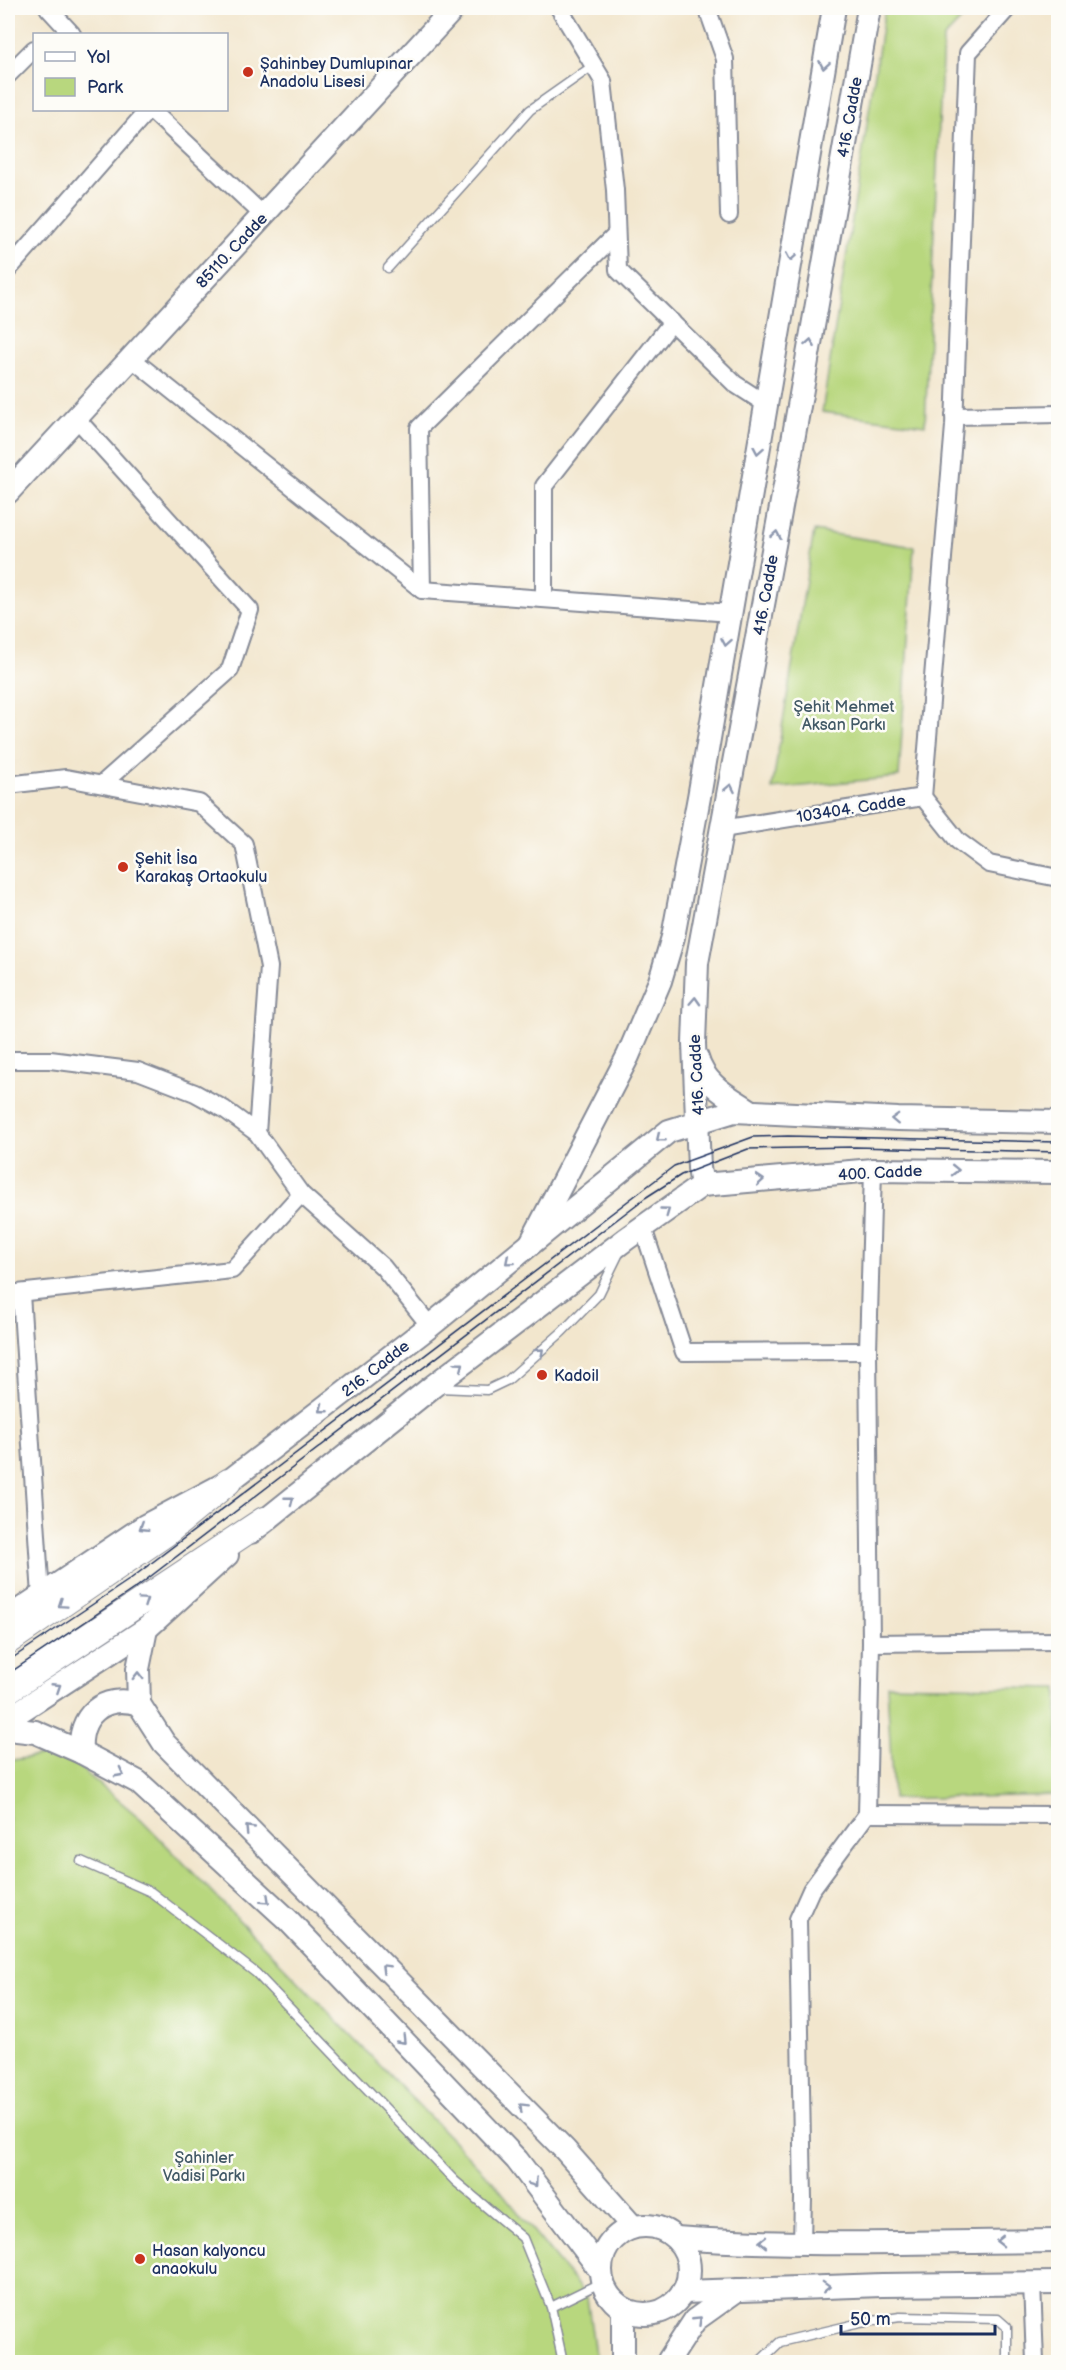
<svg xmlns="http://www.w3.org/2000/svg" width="1066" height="2370" font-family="'Balsamiq Sans',sans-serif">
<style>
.park{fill:#b8d77e;stroke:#6a836e;stroke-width:1.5}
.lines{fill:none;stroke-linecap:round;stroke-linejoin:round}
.lane-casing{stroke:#868a96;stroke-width:11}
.street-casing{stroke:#868a96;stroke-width:20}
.secondary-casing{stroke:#868a96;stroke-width:26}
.primary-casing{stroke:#868a96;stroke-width:28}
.lane{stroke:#fff;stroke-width:8}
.street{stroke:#fff;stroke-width:16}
.secondary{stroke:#fff;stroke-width:22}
.primary{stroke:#fff;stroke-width:26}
.tram{stroke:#1b2f5e;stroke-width:1.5}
.oneway{stroke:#8d97ae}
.poi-dot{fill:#c8321e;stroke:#fdfcf7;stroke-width:2}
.labels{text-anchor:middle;stroke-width:5;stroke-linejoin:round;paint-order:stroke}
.poi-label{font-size:16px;fill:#1b2f5e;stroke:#fdfcf7;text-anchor:start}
.street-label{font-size:16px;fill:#1b2f5e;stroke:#fdfcf7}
.park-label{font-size:16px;fill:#425966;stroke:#fdfcf7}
</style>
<rect width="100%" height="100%" fill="#fdfcf7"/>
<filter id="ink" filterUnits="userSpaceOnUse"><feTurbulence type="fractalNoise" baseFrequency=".0167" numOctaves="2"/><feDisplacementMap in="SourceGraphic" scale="12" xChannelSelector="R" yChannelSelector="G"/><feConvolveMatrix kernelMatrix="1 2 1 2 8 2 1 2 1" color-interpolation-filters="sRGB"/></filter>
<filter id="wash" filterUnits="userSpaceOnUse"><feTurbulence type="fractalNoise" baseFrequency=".008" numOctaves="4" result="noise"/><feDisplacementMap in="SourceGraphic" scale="24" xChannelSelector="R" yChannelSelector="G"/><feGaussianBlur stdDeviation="1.35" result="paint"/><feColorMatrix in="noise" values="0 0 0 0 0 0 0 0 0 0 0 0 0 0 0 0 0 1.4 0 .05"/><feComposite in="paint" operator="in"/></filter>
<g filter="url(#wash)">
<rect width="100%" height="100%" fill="#f2e6cd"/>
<g class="park">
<polygon points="885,8 972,8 943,39 925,425 822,412"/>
<polygon points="814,531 914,547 899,777 772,789"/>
<polygon points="887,1685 1058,1688 1058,1795 893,1799"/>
<polygon points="61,1752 141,1819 496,2185 587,2297 596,2362 8,2362 8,1761"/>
</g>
</g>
<g filter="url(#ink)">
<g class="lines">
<defs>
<g id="lane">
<polyline points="388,268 530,110 594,65"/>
<polyline points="438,1388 487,1390 508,1380 562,1332 599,1294 620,1251"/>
<polyline points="81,1861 151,1892 256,1973 455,2181 523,2238 551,2307 563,2362"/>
<polyline points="551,2307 602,2282"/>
<polyline points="759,2362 780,2342 860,2323 900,2317 998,2319 1007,2327 1007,2362"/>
</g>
<g id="street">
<polyline points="48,8 72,34"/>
<polyline points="559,8 603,81 615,190 618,270 735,384 766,404"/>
<polyline points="707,8 725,59 729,215"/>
<polyline points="8,75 34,49"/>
<polyline points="151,110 263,215"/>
<polyline points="8,270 148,110"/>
<polyline points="131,358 422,590 731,613"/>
<polyline points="954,416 1058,414"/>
<polyline points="76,418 250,610 230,670 102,784"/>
<polyline points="422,590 419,428 616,234"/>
<polyline points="544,599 544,486 672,322"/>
<polyline points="8,785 66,778 199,803 244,844 269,967 257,1133"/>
<polyline points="923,797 954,426 968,53 1008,8"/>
<polyline points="722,829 923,797 958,841 989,864 1058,878"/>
<polyline points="8,1060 50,1060 138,1071 195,1093 224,1109 257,1133 301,1194 383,1267 430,1326"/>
<polyline points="643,1228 684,1352 868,1351"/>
<polyline points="8,1294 232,1270 301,1194"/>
<polyline points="21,1294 41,1596"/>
<polyline points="871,1643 1058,1641"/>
<polyline points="867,1814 1058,1815"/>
<polyline points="802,2242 803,2199 798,1919 811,1890 867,1814 871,1643 868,1351 873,1170"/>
<polyline points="1032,2283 1035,2362"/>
</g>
<g id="secondary">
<polyline points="8,492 454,8"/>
<path d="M697,1058c7,27 33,39 55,54"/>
<polyline points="702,1185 699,1168 694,1043 697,963 786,480 869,8"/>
<polyline points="702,1185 873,1170 1058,1172"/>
<polyline points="531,1243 628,1056 660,981 673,937 699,797 834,8"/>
<polyline points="251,1532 432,1387 626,1239 702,1185"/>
<polyline points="8,1618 145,1526 228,1482 430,1326 669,1131 734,1111 898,1119 1058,1122"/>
<polyline points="146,1629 138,1669 139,1704 164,1743 565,2150 633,2227"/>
<polyline points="8,1719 146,1629 227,1555"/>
<polyline points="8,1729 35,1732 81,1752 138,1782 288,1920 517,2160 601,2271"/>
<path d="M81,1752c-3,-36 22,-59 58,-48"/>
<circle cx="645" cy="2270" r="44"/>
<path d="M676,2238c127,9 255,4 382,3"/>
<polyline points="683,2292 882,2285 1058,2283"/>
<polyline points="669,2360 695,2320 737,2290"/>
<polyline points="623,2362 623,2309"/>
</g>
<g id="primary">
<polyline points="8,1641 166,1533 228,1482"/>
<polyline points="8,1690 264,1520"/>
</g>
</defs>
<use href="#lane" class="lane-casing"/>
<use href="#street" class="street-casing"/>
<use href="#secondary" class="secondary-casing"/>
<use href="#primary" class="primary-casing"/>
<use href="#lane" class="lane"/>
<use href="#street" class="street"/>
<use href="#secondary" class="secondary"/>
<use href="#primary" class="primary"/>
<g class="tram">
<polyline points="8,1661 129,1580 674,1166 753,1137 788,1136 1058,1142"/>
<polyline points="8,1674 138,1586 645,1198 681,1175 748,1149 855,1147 1058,1152"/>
</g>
</g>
<defs><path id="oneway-chevron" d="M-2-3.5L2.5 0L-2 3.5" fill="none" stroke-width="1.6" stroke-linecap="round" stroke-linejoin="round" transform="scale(1.5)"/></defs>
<g class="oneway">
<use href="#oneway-chevron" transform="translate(824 65) rotate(100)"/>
<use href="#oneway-chevron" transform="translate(791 257) rotate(100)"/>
<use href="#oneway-chevron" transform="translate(810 343) rotate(-80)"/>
<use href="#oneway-chevron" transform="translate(758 450) rotate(100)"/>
<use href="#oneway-chevron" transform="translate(776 535) rotate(-80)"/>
<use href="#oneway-chevron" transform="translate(726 642) rotate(100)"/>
<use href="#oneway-chevron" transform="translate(730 788) rotate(-79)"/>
<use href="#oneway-chevron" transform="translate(695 1001) rotate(-87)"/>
<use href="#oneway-chevron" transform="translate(895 1119) rotate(-178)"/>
<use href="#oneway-chevron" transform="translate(660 1138) rotate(141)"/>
<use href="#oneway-chevron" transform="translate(955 1170) rotate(1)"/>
<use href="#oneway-chevron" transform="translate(760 1180) rotate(-5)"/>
<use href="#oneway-chevron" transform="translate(666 1211) rotate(-36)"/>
<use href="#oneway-chevron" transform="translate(509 1261) rotate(140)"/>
<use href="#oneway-chevron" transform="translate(540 1352) rotate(-42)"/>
<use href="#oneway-chevron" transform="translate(460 1366) rotate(-37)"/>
<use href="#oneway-chevron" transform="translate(323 1409) rotate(142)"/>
<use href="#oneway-chevron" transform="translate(290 1500) rotate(-38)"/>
<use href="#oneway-chevron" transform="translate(143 1527) rotate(148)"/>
<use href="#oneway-chevron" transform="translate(144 1601) rotate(-34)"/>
<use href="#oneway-chevron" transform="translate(62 1604) rotate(146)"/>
<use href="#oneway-chevron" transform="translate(138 1676) rotate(-90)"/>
<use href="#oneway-chevron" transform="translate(57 1687) rotate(-33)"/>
<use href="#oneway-chevron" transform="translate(120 1773) rotate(28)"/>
<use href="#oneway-chevron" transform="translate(249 1829) rotate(-134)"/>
<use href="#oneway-chevron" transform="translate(266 1900) rotate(43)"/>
<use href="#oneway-chevron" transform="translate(385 1968) rotate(-135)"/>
<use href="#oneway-chevron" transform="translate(402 2040) rotate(46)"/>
<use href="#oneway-chevron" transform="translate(523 2107) rotate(-135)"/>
<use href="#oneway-chevron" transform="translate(534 2183) rotate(54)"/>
<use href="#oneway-chevron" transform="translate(1000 2241) rotate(179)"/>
<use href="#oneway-chevron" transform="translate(763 2242) rotate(-180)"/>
<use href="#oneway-chevron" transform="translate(826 2287) rotate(-2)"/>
<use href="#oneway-chevron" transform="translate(698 2320) rotate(-44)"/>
</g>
</g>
<g class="poi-dot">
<circle cx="248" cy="72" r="6"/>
<circle cx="123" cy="867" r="6"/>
<circle cx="542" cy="1375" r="6"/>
<circle cx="140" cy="2259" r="6"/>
</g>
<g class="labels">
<g class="poi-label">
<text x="260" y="69">Şahinbey Dumlupınar<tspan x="260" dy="18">Anadolu Lisesi</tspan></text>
<text x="135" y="864">Şehit İsa<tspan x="135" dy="18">Karakaş Ortaokulu</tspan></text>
<text x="554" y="1381">Kadoil</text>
<text x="152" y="2256">Hasan kalyoncu<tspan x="152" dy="18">anaokulu</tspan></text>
</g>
<g class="street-label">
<text transform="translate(849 117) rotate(-80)" y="6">416. Cadde</text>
<text transform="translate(231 250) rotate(-47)" y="6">85110. Cadde</text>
<text transform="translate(765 595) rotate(-80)" y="6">416. Cadde</text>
<text transform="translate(851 808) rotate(-9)" y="6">103404. Cadde</text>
<text transform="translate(696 1075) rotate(-93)" y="6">416. Cadde</text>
<text transform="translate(880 1172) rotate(-3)" y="6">400. Cadde</text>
<text transform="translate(375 1368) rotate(-38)" y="6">216. Cadde</text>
</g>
<g class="park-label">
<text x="844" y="712">Şehit Mehmet<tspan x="844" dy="18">Aksan Parkı</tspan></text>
<text x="204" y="2163">Şahinler<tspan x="204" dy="18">Vadisi Parkı</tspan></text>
</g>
</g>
<rect width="1066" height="2370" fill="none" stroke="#fdfcf7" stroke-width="30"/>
<rect x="33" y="33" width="195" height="78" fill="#fdfcf7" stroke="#a3aaba" stroke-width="1.5"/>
<rect x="45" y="52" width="30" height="9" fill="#ffffff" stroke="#a3aaba" stroke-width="1.5"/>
<text x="87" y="63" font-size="18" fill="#1b2f5e">Yol</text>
<rect x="45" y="78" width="30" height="18" fill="#b8d77e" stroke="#a3aaba" stroke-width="1.5"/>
<text x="87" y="93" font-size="18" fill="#1b2f5e">Park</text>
<path d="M841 2325v9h154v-9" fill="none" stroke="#1b2f5e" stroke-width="3"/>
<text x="850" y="2325" font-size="18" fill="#1b2f5e" stroke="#fdfcf7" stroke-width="4.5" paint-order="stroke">50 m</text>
</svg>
